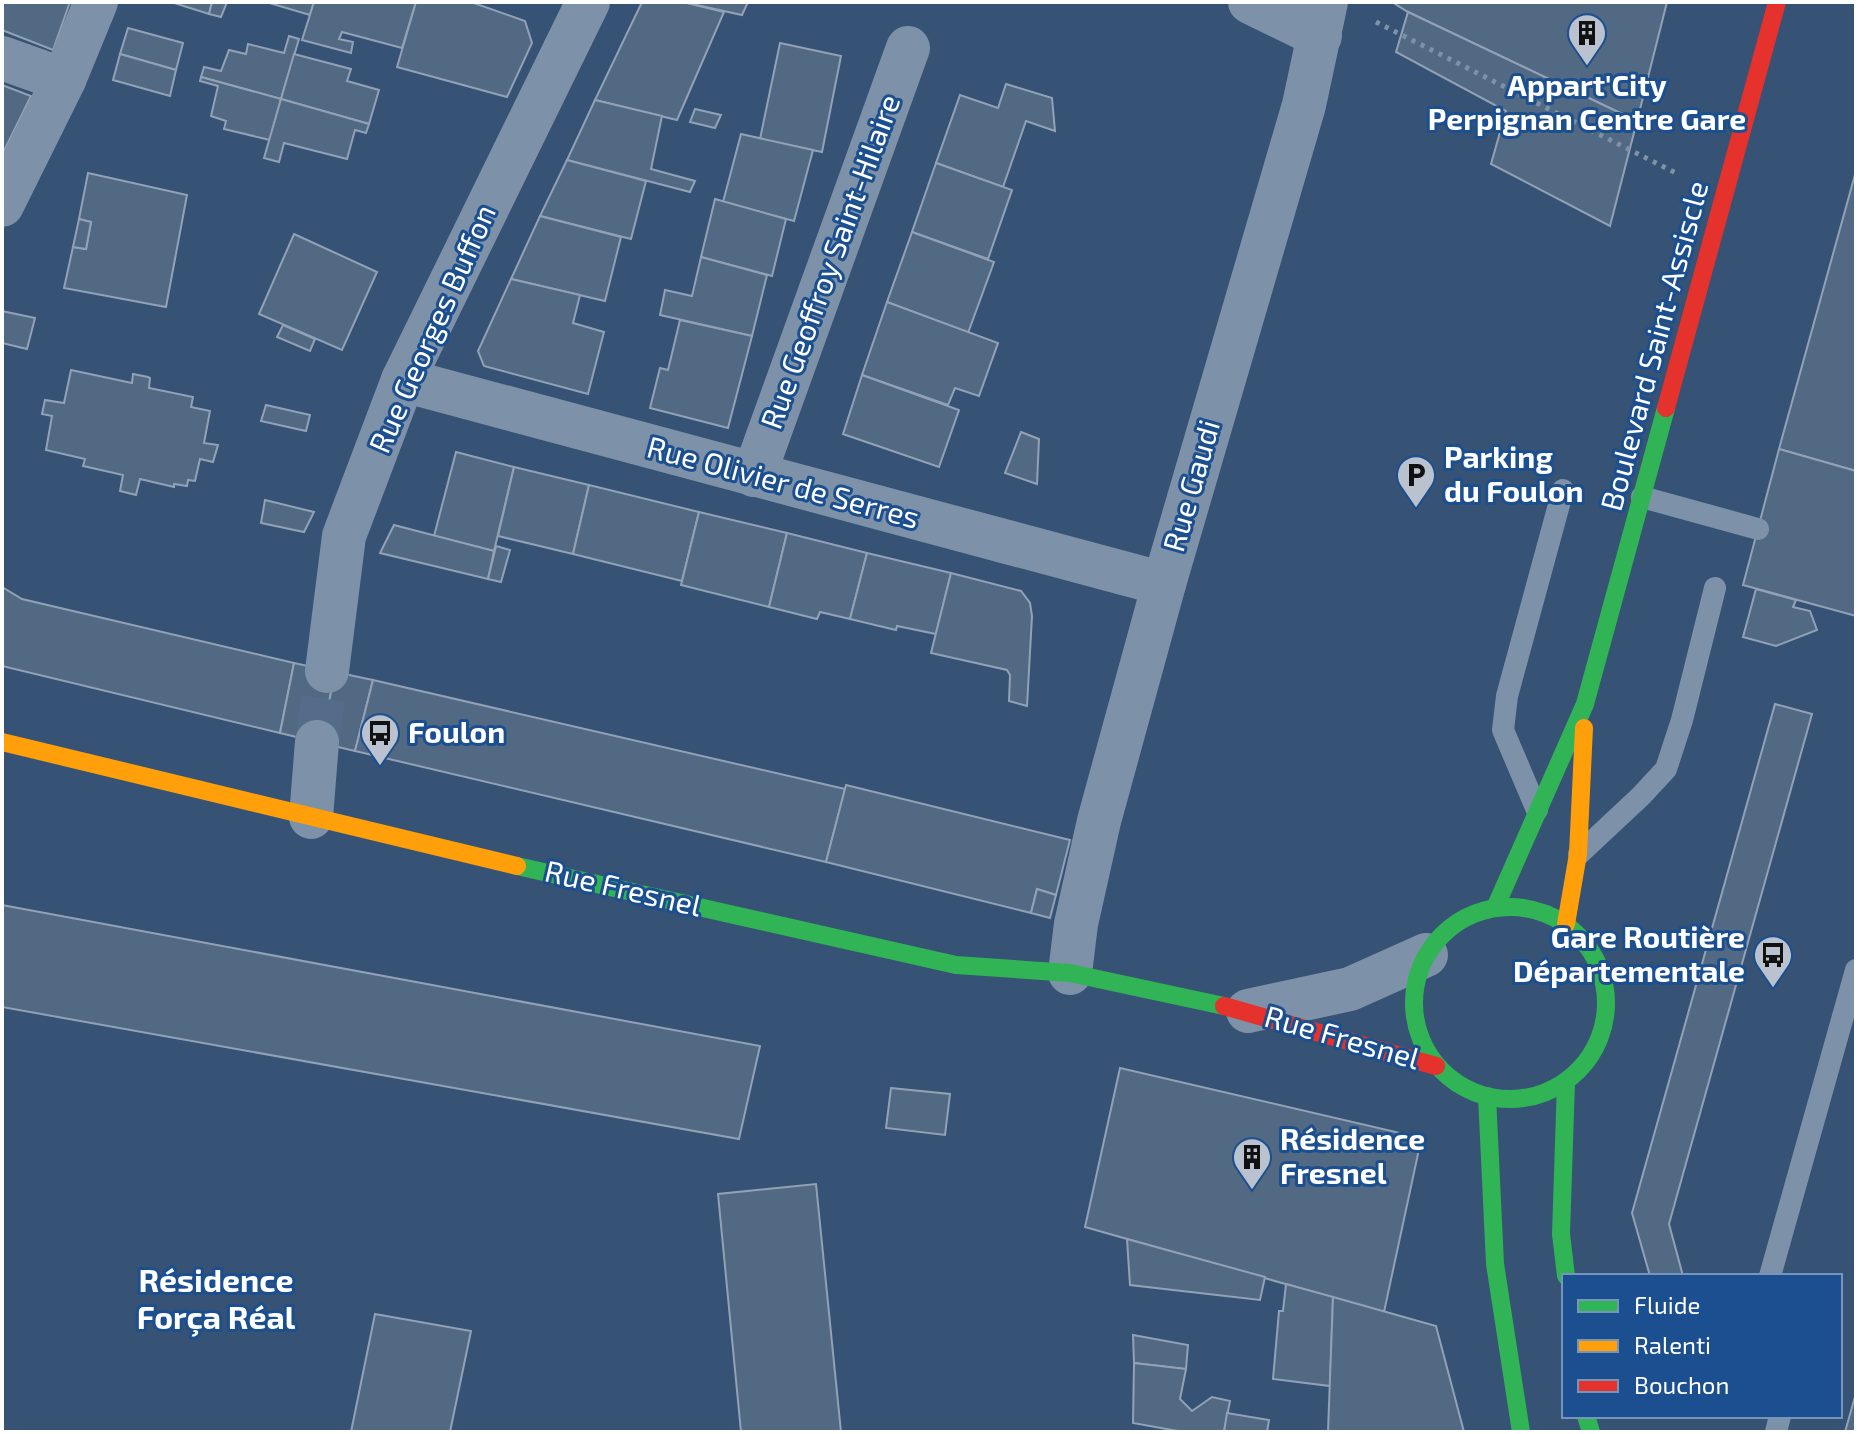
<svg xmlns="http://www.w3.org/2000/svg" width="1858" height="1434" font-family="'Exo 2',sans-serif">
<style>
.building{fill:#526984;stroke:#92a2b6;stroke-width:2}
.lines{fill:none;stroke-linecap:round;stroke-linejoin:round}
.street-tunnel{stroke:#546c89;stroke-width:44;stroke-dasharray:44 22;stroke-linecap:butt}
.path{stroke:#7d92a8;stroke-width:5;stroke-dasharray:4 6;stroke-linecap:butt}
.lane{stroke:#7d92a8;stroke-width:22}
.street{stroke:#7d92a8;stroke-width:44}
.fast{stroke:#30b455;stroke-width:18}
.slow{stroke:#ff9f0a;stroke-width:18}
.jam{stroke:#e5322d;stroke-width:18}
.labels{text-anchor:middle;stroke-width:6;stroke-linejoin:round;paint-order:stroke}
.poi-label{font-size:30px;font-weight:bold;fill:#fff;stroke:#1b4f8f;text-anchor:start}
.street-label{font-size:30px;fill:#fff;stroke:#1b4f8f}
.neighbourhood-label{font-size:32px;font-weight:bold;fill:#fff;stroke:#1b4f8f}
</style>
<rect width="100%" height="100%" fill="#365274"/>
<g class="building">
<polygon points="2,2 70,2 53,50 2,30"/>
<polygon points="171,2 212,2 209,14"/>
<polygon points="212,2 227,2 221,17 209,14"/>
<polygon points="266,2 314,2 310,15"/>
<polygon points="314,2 416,2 402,48 342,32 339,39 353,42 351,53 302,40"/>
<polygon points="416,2 471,2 525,21 532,43 507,97 397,67"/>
<polygon points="642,2 683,2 724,12 677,120 595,100"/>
<polygon points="683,2 748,2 742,15"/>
<polygon points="1392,2 1667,2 1637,121 1408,12"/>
<polygon points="1408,12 1637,121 1610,226 1491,164 1506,111 1396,52"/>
<polygon points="128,28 183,43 176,70 120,54"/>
<polygon points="289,36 299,39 281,99 201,77 204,67 221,71 229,50 246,54 248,44 284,53"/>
<polygon points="780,43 841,56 822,152 760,139"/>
<polygon points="120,54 176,70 170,96 113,80"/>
<polygon points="294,54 351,69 347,81 379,90 369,124 281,99"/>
<polygon points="201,77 281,99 270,140 224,129 226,121 211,116 218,86 200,81"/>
<polygon points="1006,84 1052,98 1055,131 1026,121 1003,187 936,163 960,95 998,108"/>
<polygon points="2,85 31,96 2,155"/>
<polygon points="281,99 369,124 366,133 355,130 347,159 284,143 279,162 264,158"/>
<polygon points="595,100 662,116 651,169 695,181 690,192 567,160"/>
<polygon points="695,109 721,115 715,128 690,122"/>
<polygon points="741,134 813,150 794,221 723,202"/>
<polygon points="567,160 646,181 631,239 540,216"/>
<polygon points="936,163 1012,190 988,259 912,232"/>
<polygon points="1856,171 1856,471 1779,449"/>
<polygon points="88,173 187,195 166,307 64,288 73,247 86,249 91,222 79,219"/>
<polygon points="715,199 786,219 772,276 701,257"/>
<polygon points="540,216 621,237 605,301 511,279"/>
<polygon points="79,219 91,222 86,249 73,247"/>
<polygon points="912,232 994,262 968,333 887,302"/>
<polygon points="294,234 377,272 342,350 259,314"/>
<polygon points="701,257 767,275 752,336 660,315 665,290 692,296"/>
<polygon points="511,279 580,295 573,323 604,332 588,394 484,366 478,351"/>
<polygon points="887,302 998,343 979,396 955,388 948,405 862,375"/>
<polygon points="2,311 35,318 27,349 2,343"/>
<polygon points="680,320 752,336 728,428 650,408 660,368 668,370"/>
<polygon points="283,325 315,339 310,351 277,337"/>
<polygon points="71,370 132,383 133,374 148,377 150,378 149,388 193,397 191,407 210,411 204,443 218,445 213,462 200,459 195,481 188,480 187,486 174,484 174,487 140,479 136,495 120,491 123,475 83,466 85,459 46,450 52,416 42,414 45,400 64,403"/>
<polygon points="862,375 959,410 939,467 843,434"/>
<polygon points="266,405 310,415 306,431 261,421"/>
<polygon points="1021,432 1039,439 1037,484 1005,473"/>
<polygon points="1779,449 1856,471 1856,616 1743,585"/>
<polygon points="456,452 514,467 494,551 434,536"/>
<polygon points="514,467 589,485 573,554 498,536"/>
<polygon points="589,485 699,512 682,581 573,554"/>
<polygon points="265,500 314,512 304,532 261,523"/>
<polygon points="699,512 787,533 769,607 681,585"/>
<polygon points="394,525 494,551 488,579 380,553"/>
<polygon points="787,533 867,553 850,619 820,612 817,619 769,607"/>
<polygon points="496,546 510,550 501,582 488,579"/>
<polygon points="867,553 951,573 936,634 897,626 896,630 850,619"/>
<polygon points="951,573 1021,591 1030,603 1032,616 1027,706 1009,701 1010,675 1007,670 931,653"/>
<polygon points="2,587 22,599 294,663 280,733 2,666"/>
<polygon points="1756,589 1796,600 1793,607 1810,611 1817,630 1776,646 1743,637"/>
<polygon points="294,663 335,672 321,743 280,733"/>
<polygon points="335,672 373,680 355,751 321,743"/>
<polygon points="373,680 845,789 826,862 355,751"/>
<polygon points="1775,704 1812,714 1669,1224 1683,1276 1650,1276 1632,1213"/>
<polygon points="846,785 1070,840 1056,895 1037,889 1031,913 826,862"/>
<polygon points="1037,889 1056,895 1050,918 1031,913"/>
<polygon points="2,905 760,1046 739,1139 2,1007"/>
<polygon points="1120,1068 1413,1136 1418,1154 1384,1312 1085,1227"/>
<polygon points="891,1088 950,1094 945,1135 886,1128"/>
<polygon points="816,1184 841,1432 741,1432 718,1194"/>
<polygon points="1127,1239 1265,1277 1260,1300 1130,1285"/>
<polygon points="1286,1284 1333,1297 1330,1386 1273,1379 1279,1311 1283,1311"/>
<polygon points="1333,1297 1436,1326 1464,1432 1328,1432"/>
<polygon points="375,1314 471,1331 450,1432 351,1432"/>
<polygon points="1133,1335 1188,1345 1186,1369 1134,1363"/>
<polygon points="1134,1363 1186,1369 1180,1399 1192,1411 1212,1397 1230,1401 1224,1432 1183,1432 1133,1423"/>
<polygon points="1856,1393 1856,1432 1845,1432"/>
<polygon points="1227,1413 1269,1420 1267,1432 1224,1432"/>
</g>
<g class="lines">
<polyline class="street-tunnel" points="317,742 327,671"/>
<polyline class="path" points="1376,22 1678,174"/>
<g class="lane">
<polyline points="1642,497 1758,529"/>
<polyline points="1537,810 1503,730 1507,696 1563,490"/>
<polyline points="1579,854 1641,796 1666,769 1682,720 1715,588"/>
<polyline points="1770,1276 1856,970"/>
<polyline points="1776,1432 1780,1416"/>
</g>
<g class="street">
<polyline points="1250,2 1320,36"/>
<polyline points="2,58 64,80"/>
<polyline points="2,205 64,80 96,2"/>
<polyline points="403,380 1164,584"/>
<polyline points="754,475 908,48"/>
<polyline points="327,671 344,536 403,380 588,2"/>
<polyline points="311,817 317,742"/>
<polyline points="1070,973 1076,924 1099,821 1164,584 1304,105 1326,2"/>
<polyline points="1248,1011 1350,989 1426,955"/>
</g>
<g class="fast">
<polyline points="517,866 956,965 1070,973 1224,1006"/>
<circle cx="1510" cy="1003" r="96"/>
<polyline points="1495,908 1585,704 1666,408"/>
<polyline points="1566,1082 1561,1234 1566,1276"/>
<polyline points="1487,1096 1495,1264 1521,1432"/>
<polyline points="1586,1416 1591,1432"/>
</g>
<g class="slow">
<polyline points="2,742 517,866"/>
<polyline points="1566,924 1578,854 1584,728"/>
</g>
<g class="jam">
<polyline points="1666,408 1777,2"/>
<polyline points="1224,1006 1436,1066"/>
</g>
</g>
<defs>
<symbol id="building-pin" viewBox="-11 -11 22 30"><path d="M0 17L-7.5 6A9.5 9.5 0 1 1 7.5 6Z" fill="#b9c2ce" stroke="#1b4f8f"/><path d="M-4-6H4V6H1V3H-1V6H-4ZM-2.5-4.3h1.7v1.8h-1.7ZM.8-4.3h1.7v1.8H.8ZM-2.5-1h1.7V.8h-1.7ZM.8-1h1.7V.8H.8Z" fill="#111"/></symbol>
<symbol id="parking-pin" viewBox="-11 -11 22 30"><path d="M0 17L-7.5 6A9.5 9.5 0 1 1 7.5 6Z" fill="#b9c2ce" stroke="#1b4f8f"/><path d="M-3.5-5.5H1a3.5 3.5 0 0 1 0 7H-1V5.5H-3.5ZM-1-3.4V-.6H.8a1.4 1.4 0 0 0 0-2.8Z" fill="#111"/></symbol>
<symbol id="bus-pin" viewBox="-11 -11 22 30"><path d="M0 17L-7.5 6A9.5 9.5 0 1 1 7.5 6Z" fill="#b9c2ce" stroke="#1b4f8f"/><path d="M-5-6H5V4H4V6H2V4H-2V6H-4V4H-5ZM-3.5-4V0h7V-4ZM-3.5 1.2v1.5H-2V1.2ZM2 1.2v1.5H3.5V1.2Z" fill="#111"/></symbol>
</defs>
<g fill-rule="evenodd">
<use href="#building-pin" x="1565" y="11" width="44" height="60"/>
<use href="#parking-pin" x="1394" y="453" width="44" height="60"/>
<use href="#bus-pin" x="358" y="711" width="44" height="60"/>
<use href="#bus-pin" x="1751" y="933" width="44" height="60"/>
<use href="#building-pin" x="1230" y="1135" width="44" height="60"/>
</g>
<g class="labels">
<g class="poi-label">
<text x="1587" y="96" text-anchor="middle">Appart'City<tspan x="1587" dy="34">Perpignan Centre Gare</tspan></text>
<text x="1444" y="468">Parking<tspan x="1444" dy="34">du Foulon</tspan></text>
<text x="408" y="743">Foulon</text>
<text x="1745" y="948" text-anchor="end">Gare Routière<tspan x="1745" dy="34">Départementale</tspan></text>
<text x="1280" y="1150">Résidence<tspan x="1280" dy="34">Fresnel</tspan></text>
</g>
<g class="street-label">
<text transform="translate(831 262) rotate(-70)" y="10">Rue Geoffroy Saint-Hilaire</text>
<text transform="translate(433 329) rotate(-66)" y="10">Rue Georges Buffon</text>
<text transform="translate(1655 346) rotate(-75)" y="10">Boulevard Saint-Assiscle</text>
<text transform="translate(783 483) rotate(15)" y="10">Rue Olivier de Serres</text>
<text transform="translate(1192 486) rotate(-74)" y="10">Rue Gaudi</text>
<text transform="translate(623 889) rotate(13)" y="10">Rue Fresnel</text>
<text transform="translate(1342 1038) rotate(16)" y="10">Rue Fresnel</text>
</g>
<g class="neighbourhood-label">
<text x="216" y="1292">Résidence<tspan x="216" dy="37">Força Réal</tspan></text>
</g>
</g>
<rect width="1858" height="1434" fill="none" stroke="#ffffff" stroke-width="8"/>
<rect x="1562" y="1274" width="280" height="144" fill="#1b4f8f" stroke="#7695bc" stroke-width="2"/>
<rect x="1578" y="1300" width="40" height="12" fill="#30b455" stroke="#7695bc" stroke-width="2"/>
<text x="1634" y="1314" font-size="24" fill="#ffffff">Fluide</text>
<rect x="1578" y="1340" width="40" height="12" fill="#ff9f0a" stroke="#7695bc" stroke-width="2"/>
<text x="1634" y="1354" font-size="24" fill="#ffffff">Ralenti</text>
<rect x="1578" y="1380" width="40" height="12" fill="#e5322d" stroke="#7695bc" stroke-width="2"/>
<text x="1634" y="1394" font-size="24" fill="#ffffff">Bouchon</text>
</svg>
